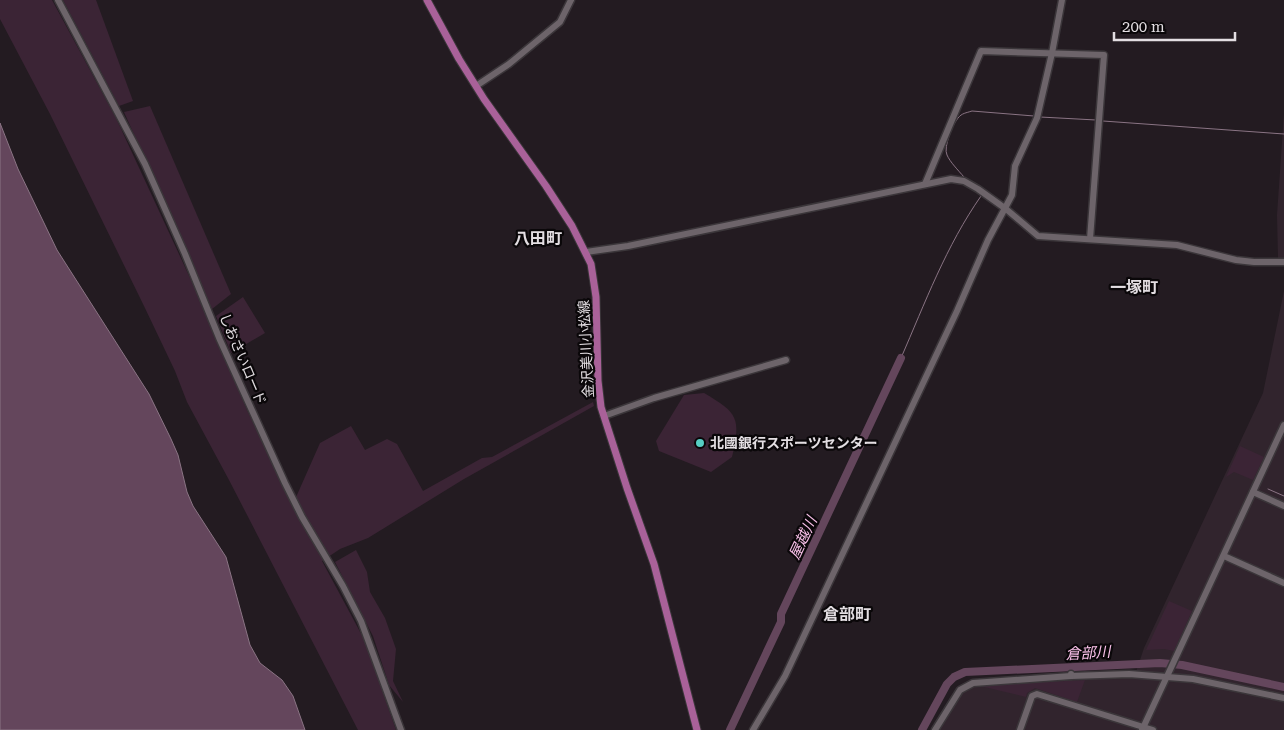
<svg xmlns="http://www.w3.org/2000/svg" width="1284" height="730" font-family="'Roboto Serif','Noto Sans JP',serif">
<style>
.built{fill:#31242d}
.green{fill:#3b2435}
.water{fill:#64465c;stroke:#8a7484}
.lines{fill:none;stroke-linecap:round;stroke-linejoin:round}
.stream{stroke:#8a7484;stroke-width:1}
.river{stroke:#64465c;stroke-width:8}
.secondary-casing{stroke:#3b363a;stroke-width:9}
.primary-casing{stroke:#3b363a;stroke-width:9}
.secondary{stroke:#6d646a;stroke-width:6}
.primary{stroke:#a96199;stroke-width:7}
.poi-dot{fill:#56cec3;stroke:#0a0709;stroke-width:2}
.labels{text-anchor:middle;stroke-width:4.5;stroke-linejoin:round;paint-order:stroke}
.street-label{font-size:14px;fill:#e3dee2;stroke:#0a0709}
.poi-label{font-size:14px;font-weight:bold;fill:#e3dee2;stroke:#0a0709;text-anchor:start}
.water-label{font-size:15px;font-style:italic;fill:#f9c0e9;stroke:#0a0709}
.quarter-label{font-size:16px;font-weight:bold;fill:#e3dee2;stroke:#0a0709}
</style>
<rect width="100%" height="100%" fill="#231b21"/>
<g class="built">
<polygon points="1284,113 1284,261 1279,261 1278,258 1277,215"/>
<polygon points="1284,291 1284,730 931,730 953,693 966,683 977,679 1136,672 1144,648 1263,393"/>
</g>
<g class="green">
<polygon points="0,0 52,0 116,118 203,306 247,410 293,504 320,443 351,426 365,450 387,439 397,444 423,491 482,458 492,457 593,402 594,406 464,479 368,538 340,549 322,561 365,641 396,730 358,730 229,480 187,402 175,371 144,306 50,114 0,19"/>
<polygon points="63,0 96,0 133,101 119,106"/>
<polygon points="150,106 231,294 212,309 124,112"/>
<polygon points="243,297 265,333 231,353 216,316"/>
<path d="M704,393c34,20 37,25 28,64l-21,15 -52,-21 -3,-10 28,-46z"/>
<polygon points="1240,446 1264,457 1253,480 1234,472 1226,477"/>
<polygon points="356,550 367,572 370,592 385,618 396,649 393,681 403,702 389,685 373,636 335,562"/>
<polygon points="1169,601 1192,611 1174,651 1164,649 1146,650"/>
<polygon points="1085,680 1077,702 1035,688 1027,693 1026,697 976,685"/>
</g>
<polygon class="water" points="0,123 18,169 57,250 149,394 171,439 178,455 187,492 193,506 226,557 250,645 260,663 282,680 293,696 305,730 0,730"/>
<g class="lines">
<g class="stream">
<polyline points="1040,117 1096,120"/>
<polyline points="1103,121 1284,134"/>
<path d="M964,177c-6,-7 -14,-15 -17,-22 -4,-8 6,-31 11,-37 4,-5 8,-5 14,-7l62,5"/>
<path d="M901,358c24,-55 45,-112 80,-162"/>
<polyline points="1268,489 1284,496"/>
</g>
<g class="river">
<polyline points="730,730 781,622 781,614 901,358"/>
<polyline points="922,730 947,684 954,677 965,672 1160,663 1182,665 1284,687"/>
</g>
<defs>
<g id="secondary">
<polyline points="58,0 145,164 185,254 220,340 285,483 302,517 343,586 361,621 401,730"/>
<polyline points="476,86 509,64 560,22 571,0"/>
<polyline points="925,184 981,51 1104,55 1090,239"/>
<polyline points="586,252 628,246 951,179 964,181 978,189 1006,209 1038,236 1177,245 1236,260 1254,262 1284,262"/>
<polyline points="604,416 654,398 786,360"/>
<polyline points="1253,492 1284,506"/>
<polyline points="1224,556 1284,583"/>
<polyline points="1071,674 1071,676 1129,674 1193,679 1284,698"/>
<polyline points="753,730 785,676 957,311 988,240 1012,195 1015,166 1037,118 1052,53 1062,0"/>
<polyline points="935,730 960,690 973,683 1071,676"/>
<polyline points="1020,730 1032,696 1037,694 1153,730"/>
<polyline points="1142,730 1284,425"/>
</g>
<polyline id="primary" points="427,0 459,59 484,99 546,186 572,226 591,264 596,297 598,381 601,407 627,488 654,564 697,730"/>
</defs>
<use href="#secondary" class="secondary-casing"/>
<use href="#primary" class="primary-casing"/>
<use href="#secondary" class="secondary"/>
<use href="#primary" class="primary"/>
</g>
<circle class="poi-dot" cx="700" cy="443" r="5"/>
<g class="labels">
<g class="street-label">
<text transform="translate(586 349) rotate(-93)" y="5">金沢美川小松線</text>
<text transform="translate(243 359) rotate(67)" y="5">しおさいロード</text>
</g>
<g class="poi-label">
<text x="710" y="448">北國銀行スポーツセンター</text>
</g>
<g class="water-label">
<text transform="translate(803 538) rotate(-65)" y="5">屋越川</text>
<text transform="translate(1088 653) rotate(-3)" y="5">倉部川</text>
</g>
<g class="quarter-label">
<text x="538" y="244">八田町</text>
<text x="1134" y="293">一塚町</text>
<text x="847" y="620">倉部町</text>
</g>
</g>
<path d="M1114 32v8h121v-8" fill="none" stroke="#e3dee2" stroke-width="2.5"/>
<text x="1122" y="32" font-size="15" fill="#e3dee2" stroke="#0a0709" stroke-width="4" paint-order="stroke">200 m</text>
</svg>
